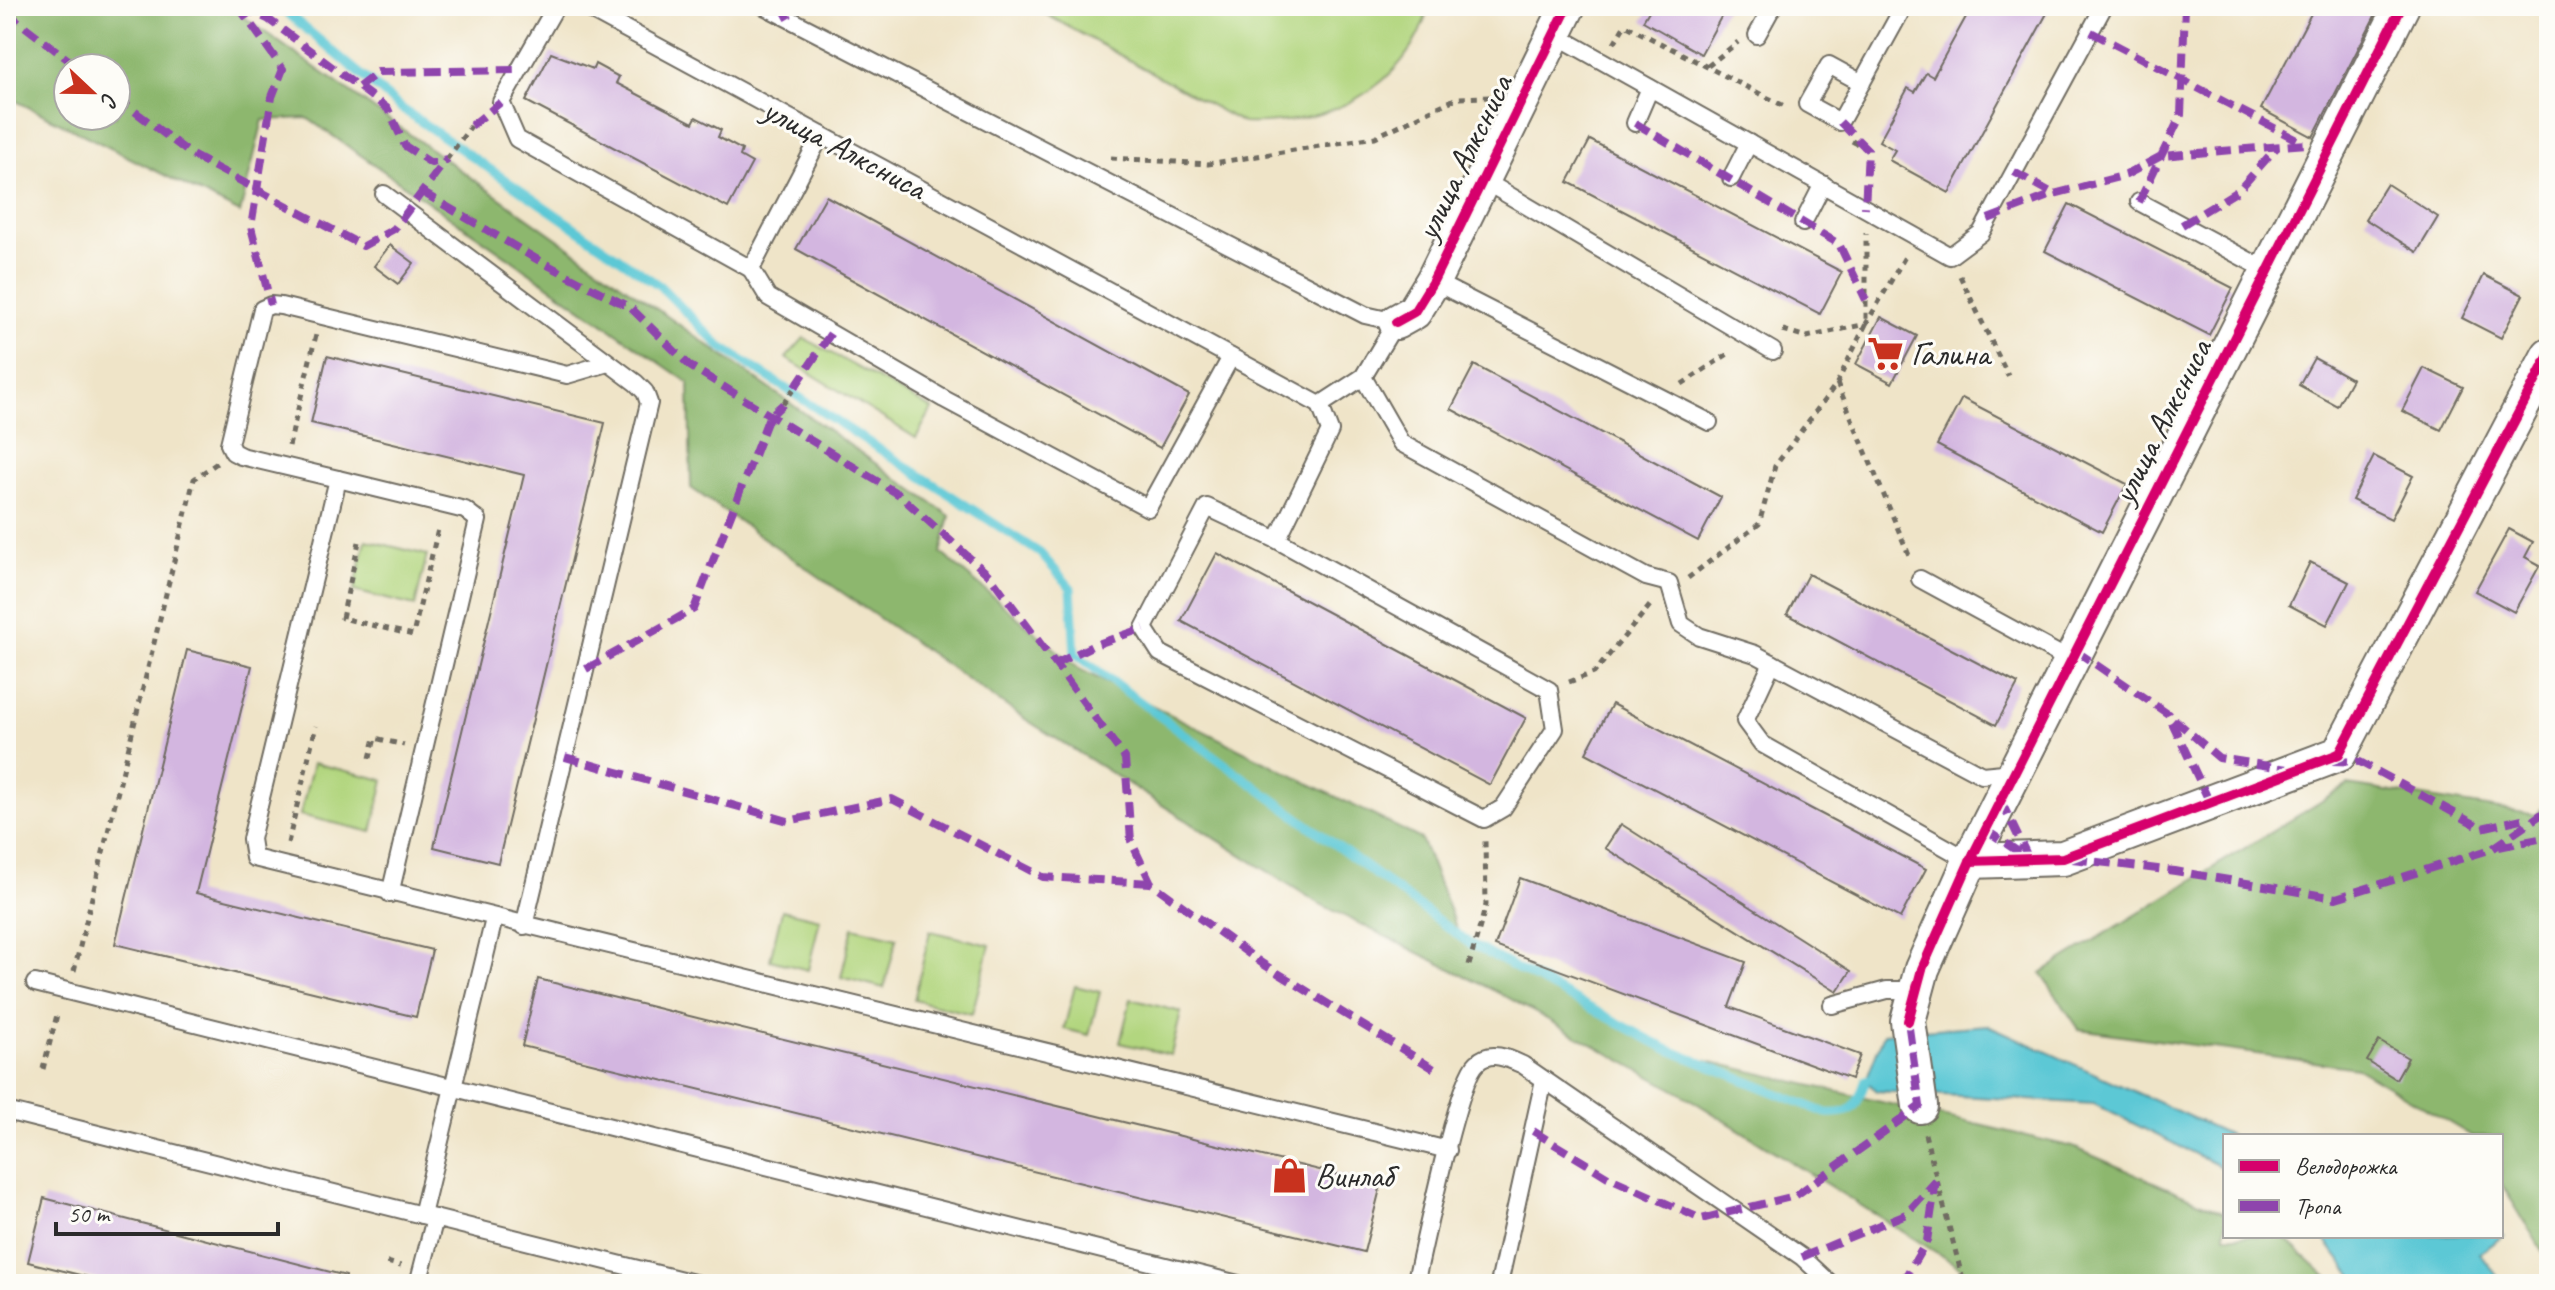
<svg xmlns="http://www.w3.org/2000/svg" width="2555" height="1290" font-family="Caveat,sans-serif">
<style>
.green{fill:#b2d67f;stroke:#6e8055;stroke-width:2}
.forest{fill:#8db76e;stroke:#5c714c;stroke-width:2;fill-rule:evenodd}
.water{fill:#5cc8d5;stroke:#447a80;stroke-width:2}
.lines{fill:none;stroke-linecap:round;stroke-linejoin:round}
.stream{stroke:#5cc8d5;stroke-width:9}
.building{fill:#d3b6e0}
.lane-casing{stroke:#706c62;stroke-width:20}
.street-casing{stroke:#706c62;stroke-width:38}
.path{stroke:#706c62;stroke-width:5;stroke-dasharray:6 6;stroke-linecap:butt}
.lane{stroke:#fff;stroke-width:16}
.street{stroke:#fff;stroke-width:34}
.quiet{stroke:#8e44ad;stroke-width:8;stroke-dasharray:16 8;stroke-linecap:butt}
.cycleway-casing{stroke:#fdfcf7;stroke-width:15}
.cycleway{stroke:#d6006c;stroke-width:10}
.labels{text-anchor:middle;stroke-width:6;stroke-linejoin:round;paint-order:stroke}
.street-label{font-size:34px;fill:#2b2b2b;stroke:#fdfcf7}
.poi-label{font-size:34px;fill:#2b2b2b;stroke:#fdfcf7;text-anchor:start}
</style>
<rect width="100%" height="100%" fill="#fdfcf7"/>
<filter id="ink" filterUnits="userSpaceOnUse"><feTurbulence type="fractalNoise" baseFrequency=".0125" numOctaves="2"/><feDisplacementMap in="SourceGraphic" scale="16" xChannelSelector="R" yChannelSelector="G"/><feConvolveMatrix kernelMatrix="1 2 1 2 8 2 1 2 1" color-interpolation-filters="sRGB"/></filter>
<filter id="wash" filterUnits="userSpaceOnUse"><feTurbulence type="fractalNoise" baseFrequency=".006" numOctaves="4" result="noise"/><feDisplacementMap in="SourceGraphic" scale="32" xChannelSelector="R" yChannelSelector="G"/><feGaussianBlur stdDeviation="1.8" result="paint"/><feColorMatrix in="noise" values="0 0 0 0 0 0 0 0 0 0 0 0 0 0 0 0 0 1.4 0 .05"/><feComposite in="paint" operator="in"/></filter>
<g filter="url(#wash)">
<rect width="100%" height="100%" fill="#efe4c8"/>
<g class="green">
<path d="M1031,6h398c-23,86 -105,120 -186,117z"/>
<polygon points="804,338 932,409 916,438 786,358"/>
<polygon points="366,540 427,555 415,606 354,591"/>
<polygon points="313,763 384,780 372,832 300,815"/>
<polygon points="782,910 820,919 808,970 770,960"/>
<polygon points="853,927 897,938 884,988 841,977"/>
<polygon points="930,931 990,945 972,1014 914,1000"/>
<polygon points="1075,986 1100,992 1089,1035 1064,1029"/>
<polygon points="1131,999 1181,1012 1171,1055 1120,1043"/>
</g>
<g class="forest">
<path d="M6,6h222l722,510 -9,37 138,116 342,170 39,98 205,114 408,96 152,66v23h54l8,4 48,44h-348l-305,-190 -177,-98 -185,-92 -295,-185 -334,-231 -2,-105 -382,-265 -44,2 -23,93 -234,-117zM68,68h48v48h-48z"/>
<polygon points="2348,785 2537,815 2549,797 2549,1262 2501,1183 2501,1136 2472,1136 2357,1068 2079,1029 2041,973"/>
</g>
<g class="water">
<polygon points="1988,1025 2232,1136 2225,1136 2225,1169 2094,1104 1876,1091 1866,1080 1884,1033"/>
<polygon points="2501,1234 2504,1236 2480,1253 2503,1284 2359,1284 2322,1236"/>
</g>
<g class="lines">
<path class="stream" d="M271,6l15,6 115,96 259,178 60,60 320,207 31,35 4,66 394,289 198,106 159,64c31,2 30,-8 40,-33l12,-4"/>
</g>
<g id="blocks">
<g class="building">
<polygon points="1652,6 1727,6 1701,54 1643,21"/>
<polygon points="1972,6 2051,6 1949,193 1889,160 1895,150 1879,141 1908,88 1915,92 1926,73 1933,77"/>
<polygon points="2315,6 2380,6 2313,137 2261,109"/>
<polygon points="551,53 593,69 595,64 619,77 616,83 666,109 693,123 696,117 721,130 718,137 742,150 740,156 752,163 728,208 526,101"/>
<polygon points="1590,140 1842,272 1820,314 1568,182"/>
<polygon points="2387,184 2438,217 2417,252 2365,219"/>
<polygon points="826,196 1189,395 1160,448 796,249"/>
<polygon points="2069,204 2233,288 2209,335 2045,251"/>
<polygon points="390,245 414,263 398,284 374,266"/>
<polygon points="2484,275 2523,295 2501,338 2462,318"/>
<polygon points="1881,317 1917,336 1892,383 1856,364"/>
<polygon points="327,356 605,423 498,863 434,847 524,475 311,423"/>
<polygon points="2314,358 2352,379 2337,406 2299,385"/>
<polygon points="1474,365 1721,497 1698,541 1451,409"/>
<polygon points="2424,368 2463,387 2441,430 2402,411"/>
<polygon points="1962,398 2127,484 2102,532 1937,445"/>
<polygon points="2374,456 2413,476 2391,519 2352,500"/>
<polygon points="2509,529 2533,542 2525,557 2540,565 2514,612 2475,591"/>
<polygon points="1217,553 1526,718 1490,785 1181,621"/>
<polygon points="2310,562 2349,582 2327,625 2289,605"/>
<polygon points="1808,574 2018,684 1996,725 1787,614"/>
<polygon points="187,650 252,666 196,893 432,950 416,1017 115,944"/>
<polygon points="1612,704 1926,869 1900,918 1586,753"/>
<polygon points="1621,824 1851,971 1837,992 1605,848"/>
<polygon points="1520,878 1746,962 1729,1007 1860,1055 1851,1079 1495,946"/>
<polygon points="538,979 1381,1185 1364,1252 522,1046"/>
<polygon points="2379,1041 2408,1058 2396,1079 2367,1061"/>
<polygon points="44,1198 346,1276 345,1284 116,1284 28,1262"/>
</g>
</g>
</g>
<g filter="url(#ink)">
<use href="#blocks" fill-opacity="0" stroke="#706c62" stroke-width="2"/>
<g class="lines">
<defs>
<g id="lane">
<polyline points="556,6 501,102 517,139 751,269"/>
<polyline points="583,6 1320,405 1363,377 1396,322 1365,315 764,6"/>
<polyline points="1554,34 1950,256 1981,233 2104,6"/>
<polyline points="1757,35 1773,6"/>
<polyline points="1862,83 1829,65 1807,104 1840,122 1904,6"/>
<polyline points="1635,123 1650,88"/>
<polyline points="821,135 751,269 768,297 944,399 1148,508 1231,357"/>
<polyline points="1731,178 1749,143"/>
<polyline points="1483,180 1773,351"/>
<polyline points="384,194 636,383 645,392 649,403 524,926"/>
<polyline points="2139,202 2268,271"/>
<polyline points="1803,223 1823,184"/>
<polyline points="1433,281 1709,422"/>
<polyline points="608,363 567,375 281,306 271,305 262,309 229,444 233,452 241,456 338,479 251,839 254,858 1448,1150"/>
<polyline points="1363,377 1401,443 1646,577 1669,583 1681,624 1699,636 1755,654 1982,775 2014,772"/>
<polyline points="338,479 465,510 478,520 390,894"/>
<polyline points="1277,540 1207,507 1144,628 1160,653 1484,819 1503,808 1555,729 1549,690 1277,540 1330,431 1320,405"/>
<polyline points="1920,579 2071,661"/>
<polyline points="1772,663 1745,721 1762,744 1970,861"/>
<polyline points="35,983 1238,1284"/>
<polyline points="1832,1005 1887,990 1916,990"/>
<polyline points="6,1111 698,1284"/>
<polyline points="422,1215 494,919"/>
<polyline points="418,1284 435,1218"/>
<path d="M1415,1284c9,-37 42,-203 62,-221 13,-13 31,-5 46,2l279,192 29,27"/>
<polyline points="1499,1284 1544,1080"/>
</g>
<g id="street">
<polyline points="1396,322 1414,312 1433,281 1568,6"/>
<polyline points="1970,861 2063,858 2339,754 2549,355"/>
<polyline points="1920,1106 1908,1021 1922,969 1970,861 2402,6"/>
</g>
</defs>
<use href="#lane" class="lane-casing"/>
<use href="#street" class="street-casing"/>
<g class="path">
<polyline points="1614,43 1625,25 1786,107"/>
<polyline points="1708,66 1738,42"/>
<polyline points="1852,141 1868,150"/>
<polyline points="1111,158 1208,164 1375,137 1457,98 1490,97"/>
<polyline points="447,159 471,126"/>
<polyline points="1960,276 2008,376"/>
<polyline points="1783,330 1807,337 1866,324 1906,255"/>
<polyline points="1837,383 1911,560"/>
<polyline points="1682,384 1731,352"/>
<polyline points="783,404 795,387"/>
<polyline points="289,446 316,335"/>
<polyline points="359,542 342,618 413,635 439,525"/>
<polyline points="1688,578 1759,524 1775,466 1837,383 1866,324 1866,233"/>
<polyline points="1569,682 1594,673 1652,603"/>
<polyline points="370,758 375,738 404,745"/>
<polyline points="288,843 316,726"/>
<polyline points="1469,965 1486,905 1485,840"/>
<polyline points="74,971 194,479 217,463"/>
<polyline points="43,1069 58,1011"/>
<polyline points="1925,1134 1964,1284"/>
<polyline points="387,1262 401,1266"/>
<polyline points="440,1276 453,1280"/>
</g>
<use href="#lane" class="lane"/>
<use href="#street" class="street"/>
<g class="quiet">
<polyline points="238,6 283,69 272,97 251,227 271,305"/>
<polyline points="782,6 789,19"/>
<polyline points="241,7 268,19 388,109 405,146 431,163 447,159"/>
<polyline points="6,12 79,68"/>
<polyline points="2091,32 2303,143"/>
<polyline points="359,87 378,72 520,70"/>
<polyline points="116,97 192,155 363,246 394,229 447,159"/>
<polyline points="1840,122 1868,150 1865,208"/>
<polyline points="1635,123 1839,244 1866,300"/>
<polyline points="471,126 501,102"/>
<polyline points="2014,172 2054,194"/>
<polyline points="422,192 538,260 631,308 690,366 898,494 991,577 1125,758 1131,841 1151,883 1263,964 1436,1070"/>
<polyline points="2139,202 2181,115 2185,6"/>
<polyline points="1988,219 2054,194 2126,175 2161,156 2306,144"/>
<polyline points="2182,225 2239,190 2277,147"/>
<polyline points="795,387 831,333"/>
<polyline points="2076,651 2168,714 2210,803"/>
<polyline points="1055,664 1092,646 1144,628"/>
<polyline points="586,669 694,609 769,417 783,404"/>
<polyline points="2174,719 2219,758 2287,769"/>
<polyline points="565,757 788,821 892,799 1043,877 1151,883"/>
<polyline points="2332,761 2360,762 2482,828 2530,817"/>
<polyline points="2001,801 2029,859"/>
<polyline points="1986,830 2026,857"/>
<polyline points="2499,847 2549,837"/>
<polyline points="2072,859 2175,871 2336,898 2492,849 2549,809"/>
<polyline points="1533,1131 1608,1177 1701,1219 1795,1196 1920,1106 1908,1021"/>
<polyline points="1802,1257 1906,1214 1936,1181"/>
<polyline points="1901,1284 1927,1241 1936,1181"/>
</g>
<defs>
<g id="cycleway">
<polyline points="1396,322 1414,312 1433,281 1568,6"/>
<polyline points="1970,861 2063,858 2339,754 2549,355"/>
<polyline points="1908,1021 1922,969 1970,861 2402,6"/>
</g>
</defs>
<use href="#cycleway" class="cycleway-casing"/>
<use href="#cycleway" class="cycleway"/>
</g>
</g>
<defs>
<symbol id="supermarket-bare" viewBox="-9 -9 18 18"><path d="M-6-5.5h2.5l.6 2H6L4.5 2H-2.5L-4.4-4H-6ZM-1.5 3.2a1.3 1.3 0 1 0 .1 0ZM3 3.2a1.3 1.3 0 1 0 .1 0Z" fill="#c8321e" stroke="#fdfcf7" stroke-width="2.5" paint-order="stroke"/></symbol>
<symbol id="shop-bare" viewBox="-9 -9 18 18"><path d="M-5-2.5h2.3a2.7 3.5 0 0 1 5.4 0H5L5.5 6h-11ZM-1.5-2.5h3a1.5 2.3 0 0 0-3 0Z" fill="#c8321e" stroke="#fdfcf7" stroke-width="2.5" paint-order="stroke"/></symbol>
</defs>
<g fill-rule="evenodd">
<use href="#supermarket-bare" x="1860" y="328" width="51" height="51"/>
<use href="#shop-bare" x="1264" y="1150" width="51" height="51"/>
</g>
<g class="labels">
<g class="street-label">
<text transform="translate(845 148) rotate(28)" y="12">улица Алксниса</text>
<text transform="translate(1463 157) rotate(-64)" y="12">улица Алксниса</text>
<text transform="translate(2161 421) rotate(-63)" y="12">улица Алксниса</text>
</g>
<g class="poi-label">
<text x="1911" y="365">Галина</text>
<text x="1315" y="1187">Винлаб</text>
</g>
</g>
<rect width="2555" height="1290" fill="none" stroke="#fdfcf7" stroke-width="32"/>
<rect x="2223" y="1134" width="280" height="104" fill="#fdfcf7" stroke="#a9a8a5" stroke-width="2"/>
<rect x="2239" y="1160" width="40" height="12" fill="#d6006c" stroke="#a9a8a5" stroke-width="2"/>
<text x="2295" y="1174" font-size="24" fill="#2b2b2b">Велодорожка</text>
<rect x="2239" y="1200" width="40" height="12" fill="#8e44ad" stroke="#a9a8a5" stroke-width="2"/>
<text x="2295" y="1214" font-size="24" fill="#2b2b2b">Тропа</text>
<g transform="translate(92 92) rotate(112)"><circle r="38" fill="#fdfcf7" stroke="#a9a8a5" stroke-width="2"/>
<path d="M0-6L14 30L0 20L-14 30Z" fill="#c8321e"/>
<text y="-12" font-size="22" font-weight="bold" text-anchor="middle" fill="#2b2b2b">С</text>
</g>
<path d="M56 1222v12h222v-12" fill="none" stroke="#2b2b2b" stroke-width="4"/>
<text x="68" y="1222" font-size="24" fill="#2b2b2b" stroke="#fdfcf7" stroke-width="6" paint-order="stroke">50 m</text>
</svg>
